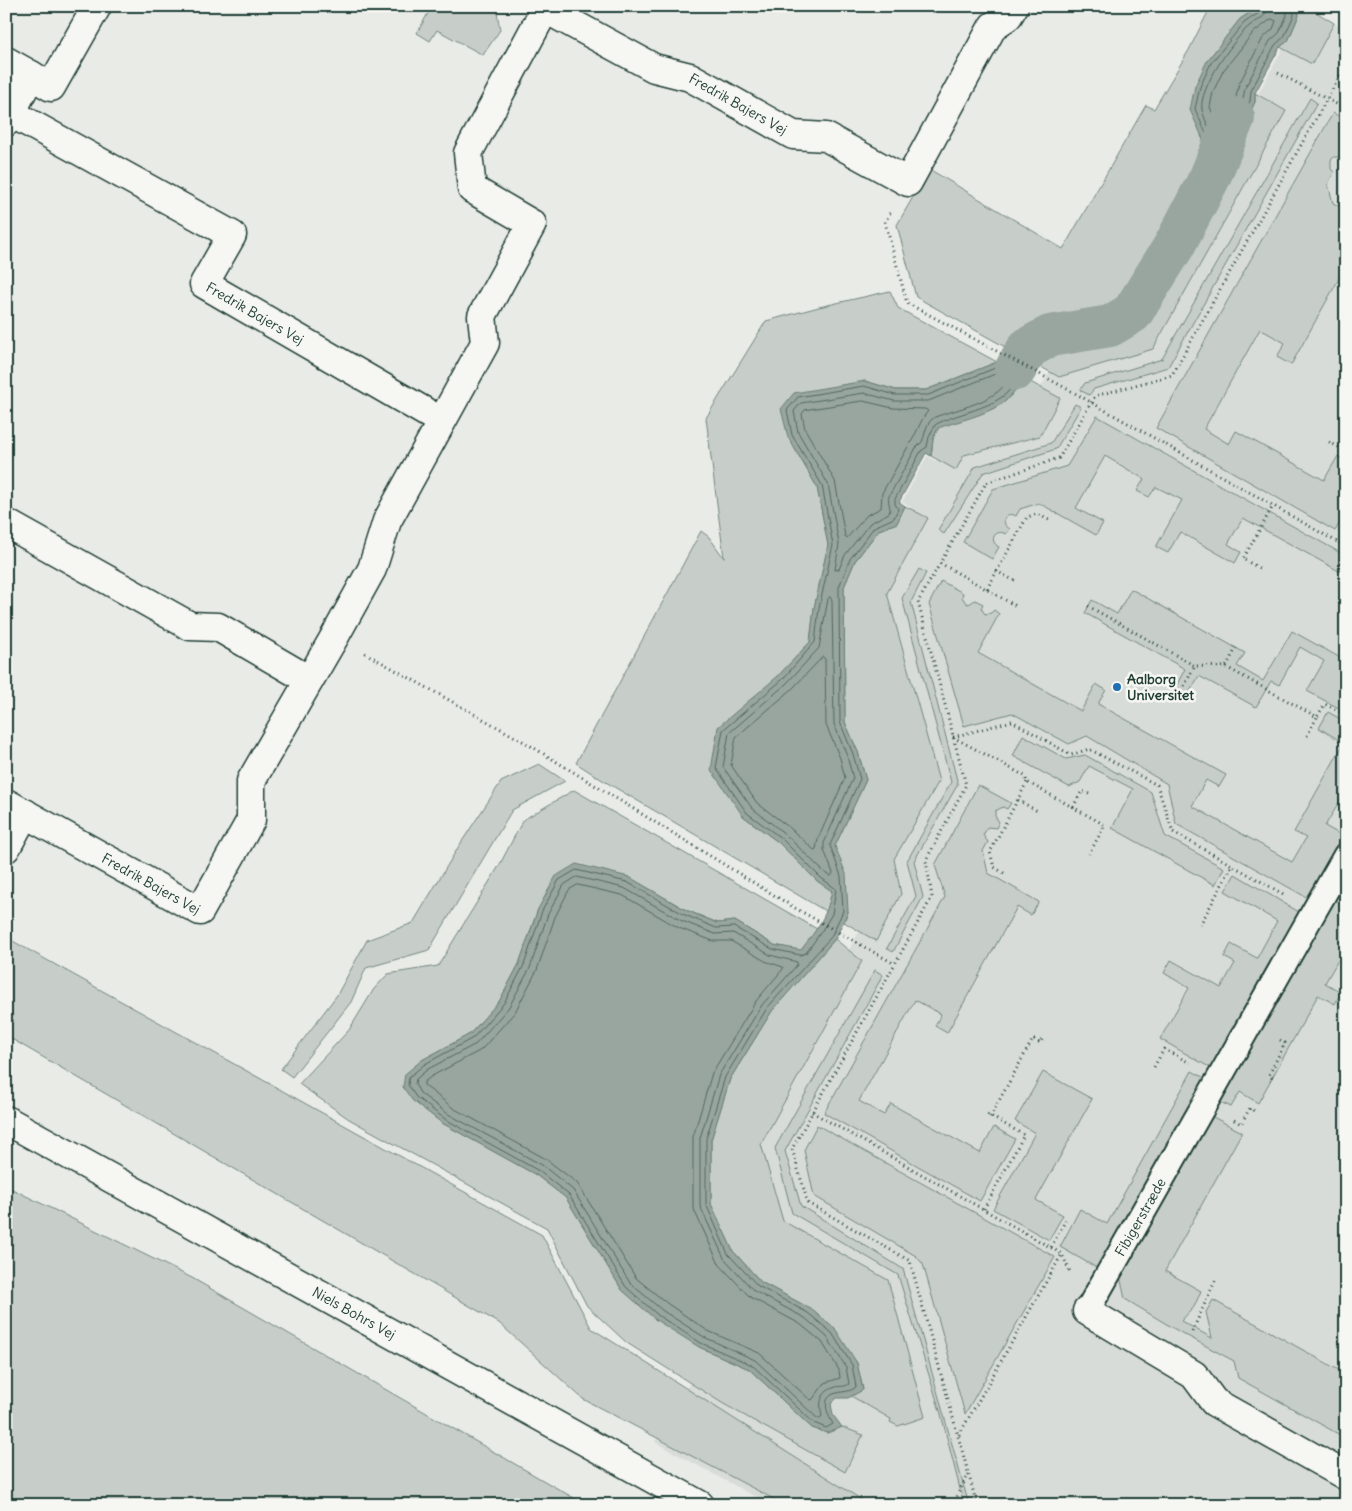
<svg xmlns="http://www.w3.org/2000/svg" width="1352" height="1511" font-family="Delius,sans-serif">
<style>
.built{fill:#d8dcd8}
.green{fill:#c7cec9;stroke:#73867e}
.water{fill:#99a6a0;stroke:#687c75}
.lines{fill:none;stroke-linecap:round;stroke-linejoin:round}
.shore{stroke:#50675f;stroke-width:1}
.canal{stroke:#99a6a0;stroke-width:42}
.lane-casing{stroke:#1f3d34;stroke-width:28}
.street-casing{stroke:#1f3d34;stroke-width:31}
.secondary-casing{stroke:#1f3d34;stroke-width:31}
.path{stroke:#1f3d34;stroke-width:3;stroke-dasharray:1 4;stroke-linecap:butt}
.lane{stroke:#f6f6f2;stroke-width:24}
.street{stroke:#f6f6f2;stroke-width:28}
.secondary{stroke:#f6f6f2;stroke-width:28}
.poi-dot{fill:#1f6fb2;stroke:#f6f6f2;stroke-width:2}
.labels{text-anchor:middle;stroke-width:5;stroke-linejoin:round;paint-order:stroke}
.street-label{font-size:14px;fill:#1f3d34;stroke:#f6f6f2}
.poi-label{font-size:14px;font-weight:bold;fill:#1f3d34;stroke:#f6f6f2;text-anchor:start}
</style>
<rect width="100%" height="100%" fill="#e9ebe7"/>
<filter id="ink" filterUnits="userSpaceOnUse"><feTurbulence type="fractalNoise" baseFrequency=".02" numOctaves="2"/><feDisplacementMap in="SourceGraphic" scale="10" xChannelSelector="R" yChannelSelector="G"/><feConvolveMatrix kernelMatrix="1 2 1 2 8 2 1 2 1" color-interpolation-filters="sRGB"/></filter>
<g filter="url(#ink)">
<polygon class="built" points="1316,12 1346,30 1346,1505 770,1505 655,1442 769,1247 738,1145 877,900 864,593 911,507 902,502 927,456 936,461 954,430 1030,406 1057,359 1140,330 1268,100 1258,94 1283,48"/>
<g class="green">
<polygon points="432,6 496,6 500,30 483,55 437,30 430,41 417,33"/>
<polygon points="1211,6 1260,6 1240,19 1207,61 1201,136 1209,152 1221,170 1255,102 1255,93 1286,111 1153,349 1059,377 916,297 897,225 929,169 1063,249 1146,105 1154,109 1189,50"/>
<polygon points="1297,6 1306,6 1334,23 1312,64 1280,47 1288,41 1299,15"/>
<polygon points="1310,98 1317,103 1168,367 1094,389 1089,395 1080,390 1085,383 1162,359"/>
<path d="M1333,113l13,7v18c-7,4 -7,10 -1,15l-2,4h-9l-3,3v9l3,3 -6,12 5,19 13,7v56l-55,99 -14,-8 8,-14 -25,-14 -56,100 25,15 7,-13 88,49 14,-24 8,5v51l-11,19 -179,-103z"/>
<polygon points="890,291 898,308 997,362 926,390 896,390 864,381 788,437 817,487 828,545 814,608 810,642 778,676 743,816 778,842 817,881 832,891 827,912 604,781 576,763 701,531 709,537 724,558 706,418 766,321 819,307"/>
<path d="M1023,378l37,20 -20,38 -76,19 -8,15 -25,-14 2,-17 6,-12c20,-7 45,-12 64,-24 8,-6 14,-16 20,-25z"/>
<polygon points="1075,404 1081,407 1056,449 983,473 944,534 938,530 975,467 1051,443"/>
<path d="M1097,416l249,140v19l-103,-57 -15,26 13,8 -6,11 -55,-31 -12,21 -12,-6 26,-47 -26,-13 -7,10 -12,-6 7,-12 -39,-23 -29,52 27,15 -7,12 -57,-32 -19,6 -4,7c-11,-6 -17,7 -6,13l-4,5c-11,-6 -18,7 -7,13l-7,12 -29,-17 30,-53 74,-23z"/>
<polygon points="905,506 928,518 887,593 939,781 894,859 901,894 876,941 844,922 848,912 835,846 866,780 858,752 845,722 844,587 855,561 879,530 897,523"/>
<polygon points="919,569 926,573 911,602 958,784 914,861 923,897 893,952 887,948 916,896 907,861 951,782 902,598"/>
<polygon points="941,581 963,593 962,597 966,603 969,604 975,600 983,604 981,608 985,614 991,613 994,610 999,614 978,653 1081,711 1096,684 1106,690 1098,704 1226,775 1219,787 1206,780 1192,806 1292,862 1306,838 1294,832 1344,743 1319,728 1328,712 1346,722 1346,797 1343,796 1325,826 1346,838 1346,845 1313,901 1176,824 1167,784 1087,736 1069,744 1012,713 964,726 929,604"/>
<polygon points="1131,589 1245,653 1237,666 1263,681 1292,631 1346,661 1346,712 1307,691 1324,661 1300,647 1279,685 1271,681 1256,707 1199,676 1186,698 1173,692 1185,669 1085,613 1092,600 1117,614"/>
<polygon points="1023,735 1066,759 1085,755 1151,792 1165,836 1224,868 1215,885 1112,828 1133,789 1089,766 1080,782 1069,787 1013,756"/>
<polygon points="539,764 565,781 512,810 429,950 366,968 351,1002 292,1077 281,1069 337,995 367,940 413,923 459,846 501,782"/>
<polygon points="978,785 1011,803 1007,809 1003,807 995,811 995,816 999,822 996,828 988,827 983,835 988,842 983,851 988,873 1039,902 1031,915 1017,907 947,1033 935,1026 941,1014 915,1000 859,1101 884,1115 891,1104 980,1153 994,1127 1015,1139 980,1201 824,1113 945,897 935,865"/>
<polygon points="574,790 817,929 801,951 774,945 735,921 718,923 686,910 629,877 538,909 519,964 500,1000 470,1034 422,1060 412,1100 442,1123 536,1175 566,1198 622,1290 699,1347 749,1369 812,1428 827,1433 842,1427 863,1435 845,1472 722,1403 627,1343 587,1306 547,1228 349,1119 299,1084 349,1030 374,989 388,974 438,966 499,866 523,820"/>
<polygon points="1235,874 1304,915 1216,1071 1160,1039 1189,988 1164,973 1171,960 1221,988 1235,963 1224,957 1231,944 1257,958 1277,921 1225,891"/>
<polygon points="1346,882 1346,946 1325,983 1341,992 1335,1004 1318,995 1258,1103 1240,1092 1231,1107 1218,1101"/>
<polygon points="9,939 542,1235 591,1328 870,1505 785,1505 583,1399 499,1323 10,1038 6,1029 6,945"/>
<polygon points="835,939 862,961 761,1144 783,1221 888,1280 925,1417 898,1426 890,1422 891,1419 851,1396 863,1389 857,1363 811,1309 761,1282 733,1251 711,1204 711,1140 730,1079 772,1011"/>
<polygon points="875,970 883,975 785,1151 801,1206 903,1269 969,1505 964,1505 941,1414 898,1275 792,1213 775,1148"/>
<polygon points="1192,1071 1210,1081 1104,1272 1060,1247 1080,1209 1107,1224"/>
<polygon points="1043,1072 1092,1099 1036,1200 1063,1215 1049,1240 993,1209 1035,1133 1015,1121"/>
<polygon points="1209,1115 1242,1132 1165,1271 1201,1291 1194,1307 1181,1321 1212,1338 1206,1312 1213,1300 1346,1374 1346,1434 1340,1435 1238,1378 1234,1361 1178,1331 1125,1299 1120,1276"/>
<polygon points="817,1125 1055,1257 965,1414 923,1264 916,1256 814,1196 804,1150"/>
<polygon points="6,1186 192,1278 586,1505 6,1505"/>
</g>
<g class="water">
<polygon points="1260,6 1297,6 1299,15 1288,41 1280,47 1255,93 1255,102 1221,170 1212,172 1204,166 1209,152 1190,110 1195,86 1207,61 1240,19"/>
<path d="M997,362l18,8 8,8c-5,8 -11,18 -19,24 -17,13 -46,19 -66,26l-5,11 -2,17 -5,-3 -27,49 6,4 -8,17 -18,7 -24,31 -11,26 1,135 13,30 8,28 -31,66 11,28 2,38 -13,27 -63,72 -42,68 -19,61v64l22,47 28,31 50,27 25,21 21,33 6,27 -15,8h-11l-6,6 2,11 9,12 -15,6 -15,-5 -63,-59 -50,-22 -43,-27 -34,-30 -56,-92 -30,-23 -94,-52 -30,-23 -9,-13 2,-13 17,-14 48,-26 30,-34 19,-36 19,-55 18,-33 20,-12 53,13 57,33 31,13 18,-2 39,24 27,5c16,-21 26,-33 31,-59l-15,-10 -39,-39 -35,-26 -32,-46 7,-43 60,-51 32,-34 4,-34 14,-63 -11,-58 -29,-50 -7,-28 13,-16 71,-12 31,9h30z"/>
</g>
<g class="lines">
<g class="shore">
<polyline points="1262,6 1260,12 1244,23 1211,63 1200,87 1195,109 1214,151 1210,163 1213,166 1218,164 1250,101 1251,91 1275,45 1284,37 1294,15 1292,6"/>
<path d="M1268,6c-1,13 -12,14 -20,21 -15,14 -50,62 -46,83 2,9 11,27 17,34l3,-1 21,-44 2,-11 25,-47 9,-8 8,-18 -1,-9"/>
<polygon points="1272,19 1276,21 1273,29 1263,38 1239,84 1236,97 1222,126 1218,127 1210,107 1213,92 1223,71 1253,33"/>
<path d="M996,368l19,10c-4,29 -60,34 -80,47l-6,12 -2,10 -6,4 -26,48v5l3,5 -4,9 -20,9 -24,32 -11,28 1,135 13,32 7,25 -30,66 11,31 2,35 -12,26 -64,71 -42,69 -19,62v65l22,50 30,32 50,27 24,20 20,32 4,22c-6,5 -11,4 -19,6 -17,3 -10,21 -4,31l-7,4 -12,-5 -62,-58 -51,-22 -42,-27 -33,-29 -57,-92 -30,-24 -94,-52 -29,-22 -8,-12 1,-8 16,-13 48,-26 31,-35 20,-38 18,-54 17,-31 17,-10 51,12 58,33 31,13 18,-1 38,22 28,6 6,-2 15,-21 11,-18 4,-25 -16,-12 -39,-39 -34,-25 -31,-45 7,-38 59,-50 33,-38 4,-34 14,-63 -11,-60 -30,-50 -5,-25 11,-13 66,-11 31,9h33z"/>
<path d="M996,374l11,7c-11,21 -51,28 -72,36 -10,6 -9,16 -13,25 -2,2 -4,4 -6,6l-27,48c-2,7 3,12 0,17l-19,10 -25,32 -6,14 -4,1 4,-26 -11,-60 -30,-52 -4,-21 7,-8 63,-10 30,8h34z"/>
<path d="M863,401l30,7 32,1 3,2c-9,11 -11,23 -19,34l-27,48 -1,15 -14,7 -20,23 -2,-2 -10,-55 -30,-52 -3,-15 3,-4z"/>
<polygon points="830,597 832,600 834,724 847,756 853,778 824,843 824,850 833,873 831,876 824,872 785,834 752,808 723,767 729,733 786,684 819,648 828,599"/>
<polygon points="823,657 825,659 826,725 840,758 845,778 818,839 816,849 814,850 790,828 757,803 731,765 736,737 791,690"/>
<path d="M577,877l47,11 58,33 33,13 18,-1 37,22 27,7v3l-35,40 -43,70 -19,63v68l24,52 30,33 51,27 22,19 19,30 3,17c-5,4 -10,1 -16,4 -13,5 -14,16 -11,28l-2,2h-3l-62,-58 -51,-23 -41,-26 -33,-28 -57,-93 -31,-25 -94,-51 -28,-21 -5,-9 1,-5 12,-10 48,-25 33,-37 21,-39 18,-54 16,-29z"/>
<polygon points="578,885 622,895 679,928 713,941 731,941 765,961 783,967 783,969 756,1001 712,1073 693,1137 693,1205 695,1212 719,1264 750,1297 800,1324 822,1342 839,1370 840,1378 825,1383 812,1400 809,1399 759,1353 708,1331 668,1304 636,1278 577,1183 546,1159 453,1108 424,1085 424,1082 432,1076 481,1050 515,1012 537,970 555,917 569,890"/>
</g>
<polyline class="canal" points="1015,370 1028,348 1050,336 1110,326 1132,313 1174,246 1210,177 1234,118"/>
<defs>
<g id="lane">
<path id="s1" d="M1087,1311l259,-456"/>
</g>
<g id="street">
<path id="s2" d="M540,6l114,62 36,9 103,58 33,2 82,45 85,-156 15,-10 6,-10"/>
<polyline points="6,61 31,75"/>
<polyline points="11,113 31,75 51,87 97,6"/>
<path id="s3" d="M6,122l5,-9 221,122 -28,49 237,137"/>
<polyline points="6,523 190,626 218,627 309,680"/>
<path id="s4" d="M6,803l194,108 51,-91v-39l84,-145 37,-67 15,-48 98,-178 -3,-27 50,-92 -60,-35 -4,-36 77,-144"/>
<polyline points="6,848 25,813"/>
<polyline points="1087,1311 1194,1375 1214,1402 1346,1476"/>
</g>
<g id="secondary">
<path id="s5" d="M6,1120l694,385"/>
</g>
</defs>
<use href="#lane" class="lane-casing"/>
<use href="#street" class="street-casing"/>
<use href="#secondary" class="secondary-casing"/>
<g class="path">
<polyline points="1332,6 1346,14"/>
<polyline points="1278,73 1346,109"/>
<polyline points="890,213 885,222 907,303 1073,392 1346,547"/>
<polyline points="1329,442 1346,451"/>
<polyline points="1340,544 1346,533"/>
<polyline points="940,563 1016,606"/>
<polyline points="1259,568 1243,559 1273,506"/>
<polyline points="996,571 1017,582"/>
<polyline points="987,589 1027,517 1037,514 1051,521"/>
<polyline points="1088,606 1195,666"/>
<polyline points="365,653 526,743 795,908 895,964"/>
<polyline points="1226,667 1317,717 1325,704 1346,715"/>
<polyline points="1179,695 1195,666 1226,667 1236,648"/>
<polyline points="1307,736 1317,717"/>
<polyline points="953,737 1012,721 1071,755 1089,749 1157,785 1173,832 1285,895"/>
<polyline points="953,737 1025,776 1027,782 1105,825 1089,854"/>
<polyline points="1018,800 1039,812"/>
<polyline points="1073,807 1082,791 1089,794"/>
<polyline points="1004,873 994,867 990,852 1027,782"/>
<polyline points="1200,925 1232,866"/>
<polyline points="1154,1067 1164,1049 1190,1063"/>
<polyline points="1272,1078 1269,1075 1285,1043 1280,1040"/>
<polyline points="812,1112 1062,1254 1070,1272"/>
<polyline points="990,1117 1033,1039 1040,1043 1043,1038"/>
<polyline points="1234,1120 1241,1124 1250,1108 1254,1111"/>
<polyline points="984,1209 1024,1135 985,1113"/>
<polyline points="1051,1247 1067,1218"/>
<polyline points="1192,1332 1215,1281"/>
<polyline points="959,1435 1062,1254"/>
<polyline points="951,1505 969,1474"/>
<polyline points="977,1505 910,1261 808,1203 792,1149 932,897 926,860 966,785 918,602 986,483 1059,458 1095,396 1172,375 1346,65"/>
</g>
<use href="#lane" class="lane"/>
<use href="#street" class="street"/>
<use href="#secondary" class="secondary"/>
</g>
</g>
<circle class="poi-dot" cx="1117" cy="687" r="5"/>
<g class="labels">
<g class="street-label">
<text dy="5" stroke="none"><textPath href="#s2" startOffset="222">Fredrik Bajers Vej</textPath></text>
<text dy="5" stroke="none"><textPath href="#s3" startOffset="378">Fredrik Bajers Vej</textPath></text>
<text dy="5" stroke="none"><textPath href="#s4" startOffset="166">Fredrik Bajers Vej</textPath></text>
<text dy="5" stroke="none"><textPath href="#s1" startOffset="108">Fibigerstræde</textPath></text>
<text dy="5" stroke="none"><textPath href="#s5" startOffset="398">Niels Bohrs Vej</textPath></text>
</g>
<g class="poi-label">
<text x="1127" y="684">Aalborg<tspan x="1127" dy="16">Universitet</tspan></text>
</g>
</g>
<rect width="1352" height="1511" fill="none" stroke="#f6f6f2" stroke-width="25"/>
<rect x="12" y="12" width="1327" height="1486" fill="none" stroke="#1f3d34" stroke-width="2" filter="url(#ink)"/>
</svg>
